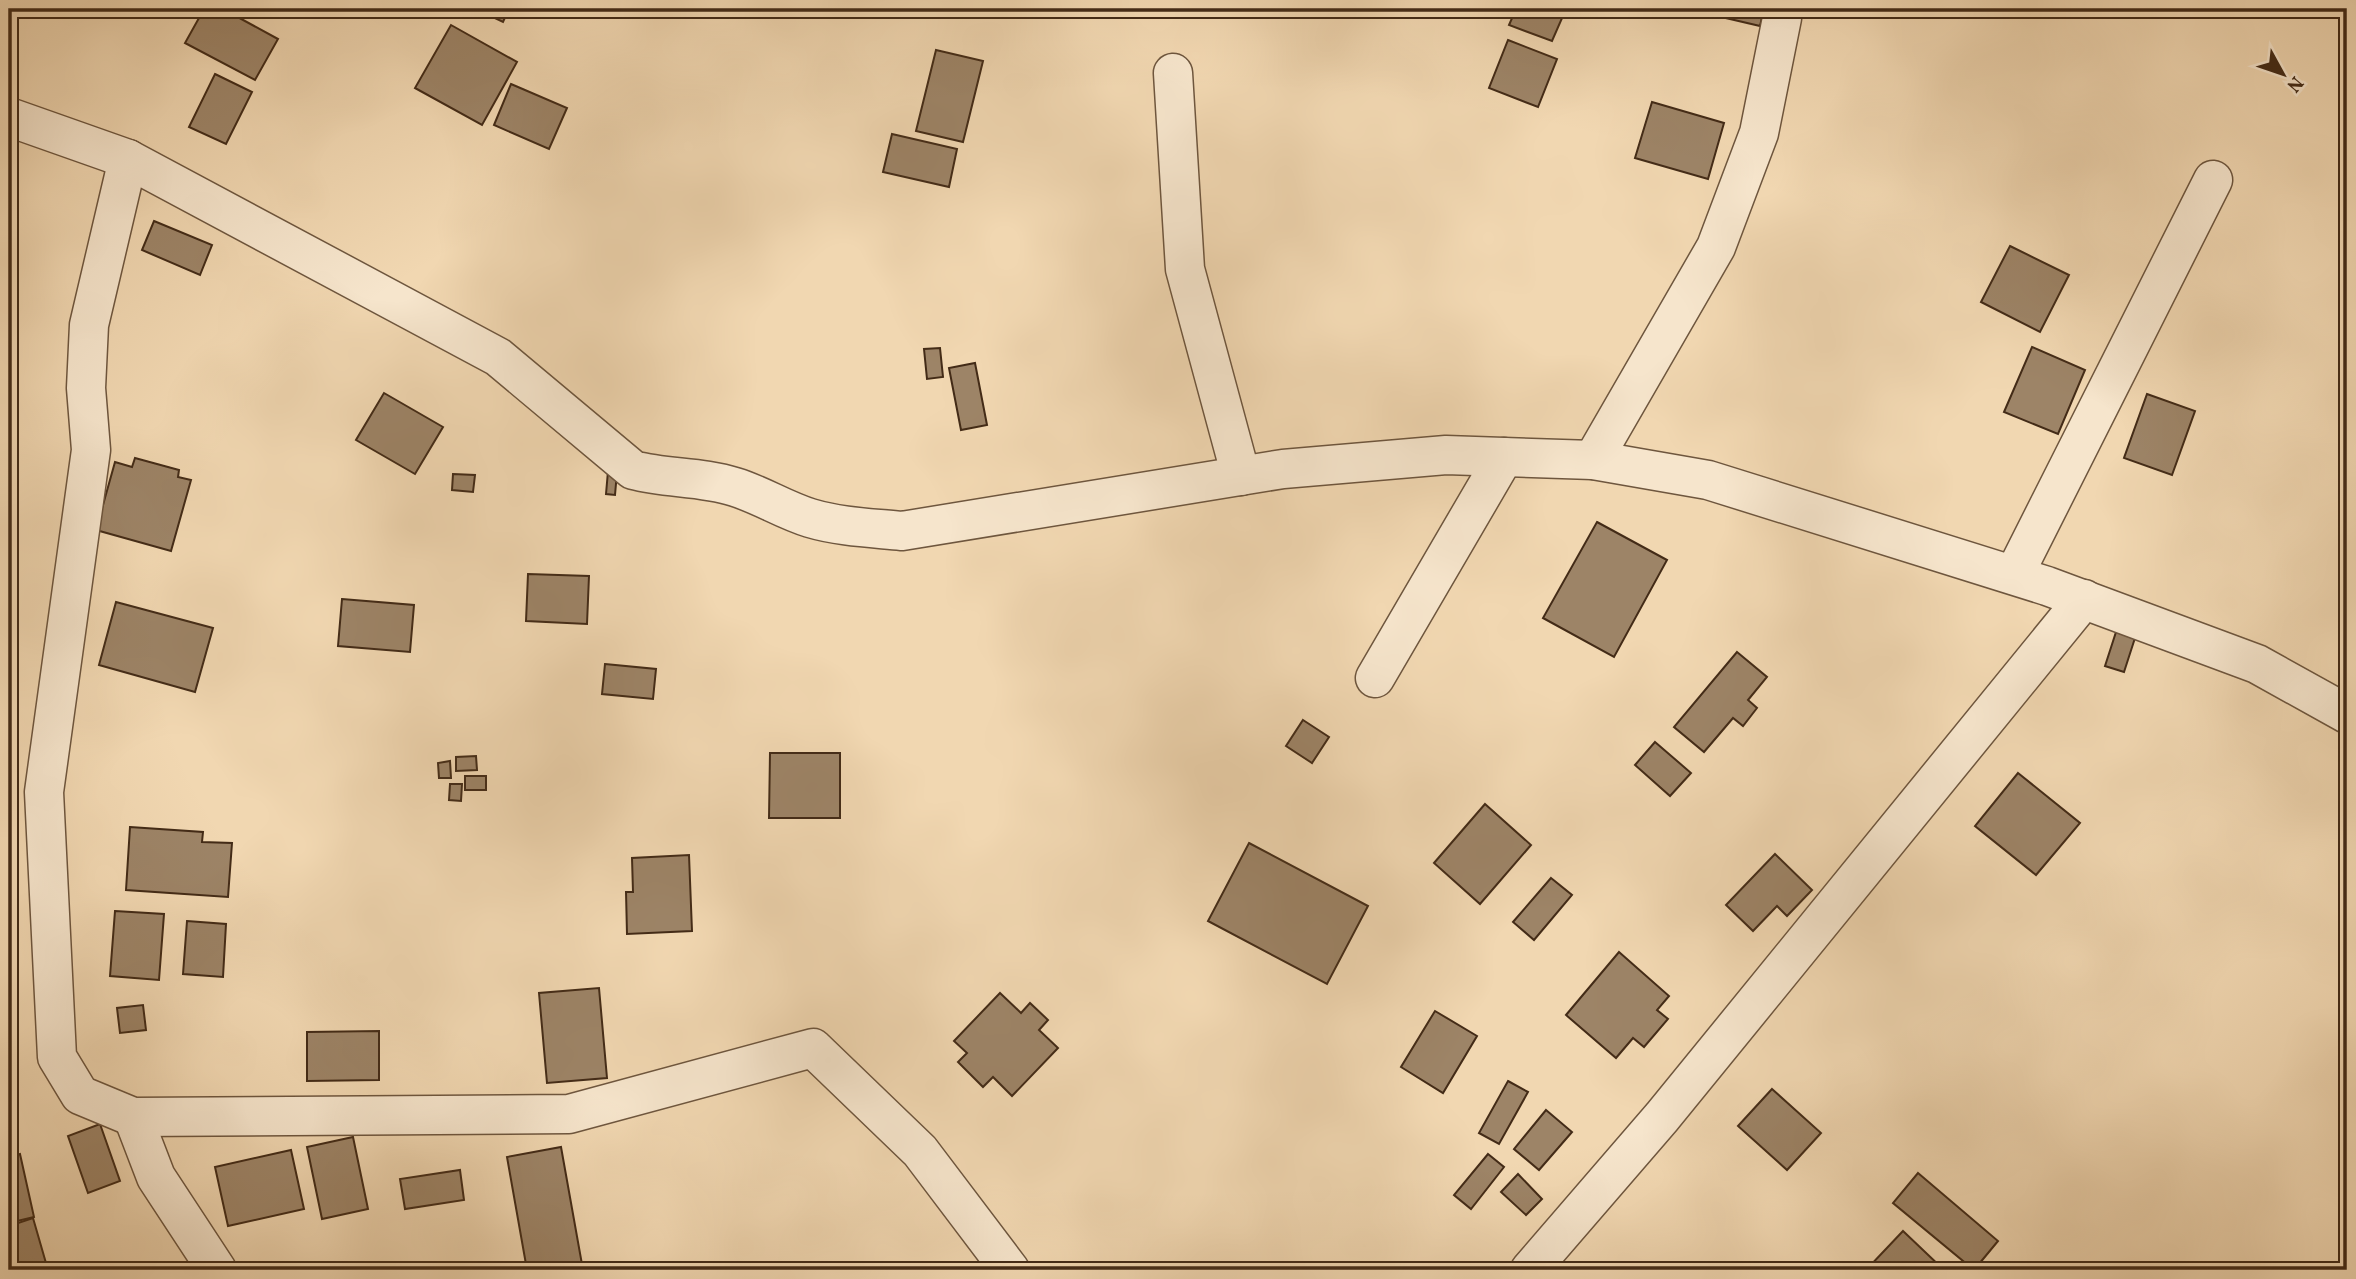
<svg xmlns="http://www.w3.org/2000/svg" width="2356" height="1279" font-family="Vollkorn,serif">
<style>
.building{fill:#9d8467;stroke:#432b17;stroke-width:2}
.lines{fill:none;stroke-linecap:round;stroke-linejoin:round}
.minor-casing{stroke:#6e563e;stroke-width:41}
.minor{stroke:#f6e5cc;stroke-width:38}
</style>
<rect width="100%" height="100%" fill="#f1d7b1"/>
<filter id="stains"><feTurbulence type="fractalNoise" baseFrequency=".00286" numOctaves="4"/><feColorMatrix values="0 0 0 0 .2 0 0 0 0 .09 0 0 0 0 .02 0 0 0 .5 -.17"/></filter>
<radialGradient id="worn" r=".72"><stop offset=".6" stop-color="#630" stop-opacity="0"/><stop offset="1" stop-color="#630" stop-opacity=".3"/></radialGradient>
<g class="building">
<polygon points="204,9 223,9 278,39 255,80 185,43"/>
<polygon points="476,9 509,9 503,22"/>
<polygon points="1516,9 1566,9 1552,41 1509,25"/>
<polygon points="1627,9 1672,9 1671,14"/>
<polygon points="1687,9 1764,9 1760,26"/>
<polygon points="451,25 517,62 482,125 415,88"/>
<polygon points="1508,40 1557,59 1538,107 1489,88"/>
<polygon points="936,50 983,61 963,142 916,131"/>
<polygon points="215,74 252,92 226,144 189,127"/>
<polygon points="511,84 567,108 549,149 494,125"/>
<polygon points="1652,102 1724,123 1708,179 1635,158"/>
<polygon points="892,134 957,149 949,187 883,172"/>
<polygon points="154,221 212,245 200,275 142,250"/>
<polygon points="2010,246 2069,275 2040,332 1981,302"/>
<polygon points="2032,347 2085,370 2058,434 2004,412"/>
<polygon points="940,348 943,377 927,379 924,349"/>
<polygon points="975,363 987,425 961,430 949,368"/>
<polygon points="384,393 443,427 415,474 356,440"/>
<polygon points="2147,394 2195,411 2172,475 2124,458"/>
<polygon points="135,458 179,470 178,477 191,480 171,551 96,530 115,462 132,467"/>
<polygon points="608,471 617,472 615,495 606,494"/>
<polygon points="453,474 475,475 473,492 452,490"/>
<polygon points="1597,522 1667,560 1614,657 1543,618"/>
<polygon points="528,574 589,576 587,624 526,621"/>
<polygon points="342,599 414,605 410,652 338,646"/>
<polygon points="116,602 213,628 195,692 99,665"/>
<polygon points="2116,632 2135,638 2124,672 2105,666"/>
<polygon points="1737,652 1767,677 1748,700 1757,708 1743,726 1733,718 1704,752 1674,727"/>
<polygon points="605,664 656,669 653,699 602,694"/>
<polygon points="1303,720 1329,737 1312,763 1286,746"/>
<polygon points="1655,742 1691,773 1670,796 1635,765"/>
<polygon points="770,753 840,753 840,818 769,818"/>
<polygon points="476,756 477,770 456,771 456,757"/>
<polygon points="450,761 451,778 439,778 438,763"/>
<polygon points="2018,773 2080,823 2036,875 1975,826"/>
<rect x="465" y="776" width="21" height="14"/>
<polygon points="450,784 462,784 461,801 449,800"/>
<polygon points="1485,804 1531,845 1480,904 1434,863"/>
<polygon points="130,827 203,832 202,842 232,843 228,897 126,890"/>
<polygon points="1249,843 1368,906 1327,984 1208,921"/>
<polygon points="1775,854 1812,890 1787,916 1777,906 1753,931 1726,905"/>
<polygon points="689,855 692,931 627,934 626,892 633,892 632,858"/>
<polygon points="1551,878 1572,895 1534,940 1513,922"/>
<polygon points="115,911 164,914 159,980 110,976"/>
<polygon points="187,921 226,924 223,977 183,974"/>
<polygon points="1619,952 1669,996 1657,1010 1668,1019 1644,1047 1633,1038 1616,1058 1566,1015"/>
<polygon points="599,988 607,1078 547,1083 539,993"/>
<polygon points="1000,993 1021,1013 1030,1003 1048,1020 1039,1030 1058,1048 1012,1096 993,1077 983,1087 958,1062 967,1053 954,1041"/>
<polygon points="143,1005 146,1030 120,1033 117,1008"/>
<polygon points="1435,1011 1477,1036 1443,1093 1401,1067"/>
<polygon points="379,1031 379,1080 307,1081 307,1032"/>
<polygon points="1508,1081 1528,1092 1499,1144 1479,1133"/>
<polygon points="1772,1089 1821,1133 1787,1170 1738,1126"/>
<polygon points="1546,1110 1572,1132 1539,1170 1514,1149"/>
<polygon points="100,1124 120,1181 88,1193 68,1136"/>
<polygon points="353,1137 368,1209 322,1219 307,1147"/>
<polygon points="561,1147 583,1270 527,1270 507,1157"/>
<polygon points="291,1150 304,1209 228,1226 215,1167"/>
<polygon points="20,1154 34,1217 9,1223 9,1157"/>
<polygon points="1488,1154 1504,1167 1471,1209 1454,1195"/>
<polygon points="460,1170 464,1200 405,1209 400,1179"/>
<polygon points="1918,1173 1998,1241 1974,1270 1893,1203"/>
<polygon points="1518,1174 1542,1199 1526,1215 1501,1192"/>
<polygon points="33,1218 48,1270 9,1270 9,1226"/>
<polygon points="1903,1231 1944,1270 1866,1270"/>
</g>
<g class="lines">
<defs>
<g id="minor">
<polyline points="1173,73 1185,269 1241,476"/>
<path d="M9,117l119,42 370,198 135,113c34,9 68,6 102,17 26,8 49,23 75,31 30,9 62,10 92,13l381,-62 163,-14 147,5 115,20 339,106 210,78 90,50"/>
<polyline points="128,159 89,325 86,388 91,450 44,792 57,1057 80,1095 133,1117 569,1114 813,1048 920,1151 1010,1270"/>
<polyline points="1593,460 1716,247 1759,133 1782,18 1781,9"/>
<polyline points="2014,575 2213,180"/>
<polyline points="1375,678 1504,457"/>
<polyline points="133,1117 156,1177 217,1270"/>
<polyline points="1530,1270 1662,1117 2084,599"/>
</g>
</defs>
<use href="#minor" class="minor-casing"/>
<use href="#minor" class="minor"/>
</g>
<rect width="2356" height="1279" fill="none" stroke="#f1d7b1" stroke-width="35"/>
<rect x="10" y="10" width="2335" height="1258" fill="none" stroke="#432b17" stroke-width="3.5"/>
<rect x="18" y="18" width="2321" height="1244" fill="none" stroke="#432b17" stroke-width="2"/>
<g transform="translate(2283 74) rotate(130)" stroke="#f6e5cc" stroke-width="5" paint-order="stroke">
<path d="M0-5L12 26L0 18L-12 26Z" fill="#432b17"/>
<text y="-10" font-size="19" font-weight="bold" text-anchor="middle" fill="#432b17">N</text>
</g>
<rect width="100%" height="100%" filter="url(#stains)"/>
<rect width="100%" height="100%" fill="url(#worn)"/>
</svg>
